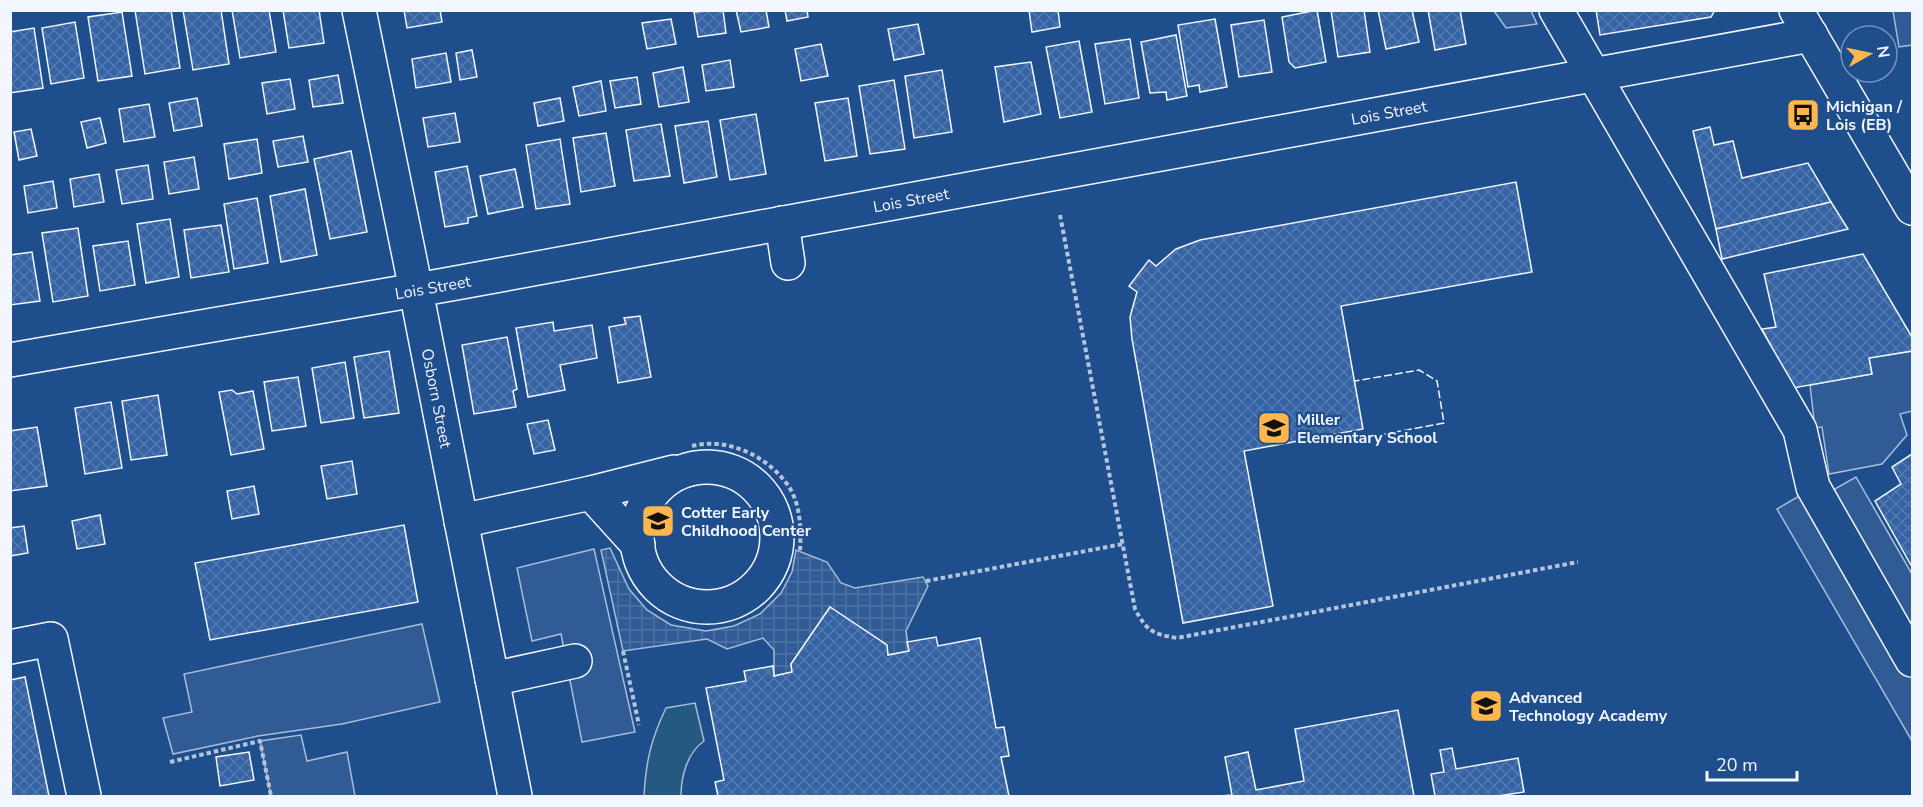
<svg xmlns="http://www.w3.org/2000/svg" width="1923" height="807" font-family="'Nunito Sans',sans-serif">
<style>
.green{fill:#245a82;stroke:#a8bbd7;stroke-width:1.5}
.parking{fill:#305b95;stroke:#a8bbd7;stroke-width:1.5}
.plaza{fill:url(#plaza-grid);stroke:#a8bbd7;stroke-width:1.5}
.building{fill:url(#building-cross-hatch);stroke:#f2f6ff;stroke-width:1.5}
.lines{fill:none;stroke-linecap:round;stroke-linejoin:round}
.minor-casing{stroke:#f2f6ff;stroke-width:36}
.major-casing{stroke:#f2f6ff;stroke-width:36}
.path{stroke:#b3c4dc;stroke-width:4;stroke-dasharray:4.5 3;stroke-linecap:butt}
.minor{stroke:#1f4e8c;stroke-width:33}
.major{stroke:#1f4e8c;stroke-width:33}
.fence{stroke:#f2f6ff;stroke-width:1.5;stroke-dasharray:8 3;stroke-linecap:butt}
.labels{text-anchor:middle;stroke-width:4.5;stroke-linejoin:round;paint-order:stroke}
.poi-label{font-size:16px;font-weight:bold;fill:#f2f6ff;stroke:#1f4e8c;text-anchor:start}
.street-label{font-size:16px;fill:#f2f6ff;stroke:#1f4e8c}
</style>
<defs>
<pattern id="plaza-grid" width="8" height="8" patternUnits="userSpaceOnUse" patternTransform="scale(1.5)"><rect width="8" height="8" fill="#305b95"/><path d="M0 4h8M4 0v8" fill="none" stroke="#4e73a5"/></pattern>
<pattern id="building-cross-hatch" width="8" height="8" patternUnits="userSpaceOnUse" patternTransform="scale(1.5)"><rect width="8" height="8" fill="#3563a3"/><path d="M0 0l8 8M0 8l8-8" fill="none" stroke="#537ab1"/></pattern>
</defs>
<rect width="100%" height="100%" fill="#1f4e8c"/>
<path class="green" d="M695,703l9,38c-17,12 -23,36 -23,55h-37c2,-35 7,-57 22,-88z"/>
<g class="parking">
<polygon points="1494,11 1531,11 1537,24 1506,28"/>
<polygon points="1893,11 1912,11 1912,45 1899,47"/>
<polygon points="1912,351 1912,411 1900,414 1907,435 1882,464 1829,474 1822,427 1815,428 1810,385 1872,374 1869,358"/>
<polygon points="1856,477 1912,574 1912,741 1777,509 1813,488 1819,498"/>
<polygon points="594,549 635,732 582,742 561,634 532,641 517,568"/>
<polygon points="422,624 440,702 342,724 258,736 173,754 163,718 192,712 184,674"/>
<polygon points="301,735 307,761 347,752 355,796 271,796 260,741"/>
</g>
<polygon class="plaza" points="610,548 629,589 647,610 671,625 706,631 734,626 760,614 781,593 792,572 796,550 827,562 841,583 855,588 923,577 928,586 906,631 909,651 888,655 886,645 830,607 791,664 792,672 774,676 774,650 763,638 727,649 707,639 623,651 601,550"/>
<g class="building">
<polygon points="135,10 171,10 180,68 145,74"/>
<polygon points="183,10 221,10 229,64 193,70"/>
<polygon points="232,10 269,10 276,52 240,58"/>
<polygon points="283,10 319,10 324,43 289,48"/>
<polygon points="404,10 440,10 442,22 407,28"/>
<polygon points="723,10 726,33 698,37 694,12"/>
<polygon points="736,10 766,10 769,27 741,32"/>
<polygon points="785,10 807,10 808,17 787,21"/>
<polygon points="1029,10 1058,10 1060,27 1032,32"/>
<polygon points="1317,10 1326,62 1295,68 1289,62 1282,17"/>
<polygon points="1331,10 1364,10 1370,52 1338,57"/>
<polygon points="1378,10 1412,10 1419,42 1386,49"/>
<polygon points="1428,10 1460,10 1466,44 1435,50"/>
<polygon points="1596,10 1715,10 1711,17 1600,35"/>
<polygon points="122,12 132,76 98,81 88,17"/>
<polygon points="671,19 676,44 647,49 642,23"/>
<polygon points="1215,19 1227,87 1200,92 1199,85 1188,87 1178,25"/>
<polygon points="1264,20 1272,72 1239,77 1231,25"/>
<polygon points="75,22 84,78 51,84 42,28"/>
<polygon points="918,24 924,54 894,60 888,29"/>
<polygon points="34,28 43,88 10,93 10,32"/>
<polygon points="1176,35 1187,96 1167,100 1166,92 1150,93 1141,42"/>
<polygon points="1130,39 1139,98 1105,104 1095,44"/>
<polygon points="1079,41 1092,112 1060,118 1046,47"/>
<polygon points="821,44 828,76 801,81 795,49"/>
<polygon points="472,50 477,77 460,80 456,53"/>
<polygon points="446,53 451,82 416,88 412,59"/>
<polygon points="730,60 734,87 706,91 702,65"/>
<polygon points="1031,62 1041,114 1004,122 995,67"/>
<polygon points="683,67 689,102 659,107 653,73"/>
<polygon points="942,70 952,132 914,138 905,76"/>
<polygon points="338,75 343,103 313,107 309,80"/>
<polygon points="637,77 641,104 615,108 610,81"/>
<polygon points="290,79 295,109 267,114 262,83"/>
<polygon points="894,80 905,149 870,154 859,86"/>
<polygon points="601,81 606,111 579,116 573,87"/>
<polygon points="197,98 202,126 174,131 169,103"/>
<polygon points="560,98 564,121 538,126 534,103"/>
<polygon points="848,98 857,156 825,161 815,103"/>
<polygon points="149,104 155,137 124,142 119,109"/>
<polygon points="455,113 460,142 428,147 423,118"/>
<polygon points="756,114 766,174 730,180 720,120"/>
<polygon points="100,118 106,143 87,148 81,122"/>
<polygon points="708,121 717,177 684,183 675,126"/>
<polygon points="661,124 670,176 634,181 626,130"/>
<polygon points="1710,127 1714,145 1733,141 1742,178 1808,163 1831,202 1716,229 1693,131"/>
<polygon points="31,129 37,156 19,160 14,132"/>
<polygon points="606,133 615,186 581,192 573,138"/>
<polygon points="303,136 308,162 278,167 273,141"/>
<polygon points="257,139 262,173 229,179 224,144"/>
<polygon points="560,139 570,204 536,209 526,145"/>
<polygon points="351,151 367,232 330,239 314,159"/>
<polygon points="194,157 199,189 169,194 164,162"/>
<polygon points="148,165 153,199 122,204 116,170"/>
<polygon points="467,166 477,216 468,218 468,223 445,227 435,172"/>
<polygon points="515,169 523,207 488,214 480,176"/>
<polygon points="99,174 104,202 74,207 70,179"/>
<polygon points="53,181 57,208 28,213 24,186"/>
<polygon points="1516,182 1532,272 1341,306 1363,429 1244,451 1273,606 1183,623 1132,339 1130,317 1137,292 1129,286 1149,260 1156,266 1176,249 1200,240"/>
<polygon points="305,189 317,255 281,262 270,196"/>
<polygon points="257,198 268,263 234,269 224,204"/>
<polygon points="1831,202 1848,229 1722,259 1716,229"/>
<polygon points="170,219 179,277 146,283 137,224"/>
<polygon points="221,225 229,272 191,278 184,230"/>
<polygon points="78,228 88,296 53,302 42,233"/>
<polygon points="128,241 135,285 100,291 93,246"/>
<polygon points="32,252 40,301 10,305 10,255"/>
<polygon points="1863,254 1912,337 1912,351 1869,358 1872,374 1793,388 1762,329 1776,327 1764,274"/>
<polygon points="640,316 651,377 618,383 609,327 626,324 624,318"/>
<polygon points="553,322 554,331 592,325 597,358 560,365 565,390 528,397 516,328"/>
<polygon points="507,337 517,389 513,391 516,407 474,414 462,345"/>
<polygon points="389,351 399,413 364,418 354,357"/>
<polygon points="345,362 354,418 321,423 312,368"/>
<polygon points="298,377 306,426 272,431 264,382"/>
<polygon points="232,390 237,394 253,391 264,449 231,455 219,392"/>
<polygon points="158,395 167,455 131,460 122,401"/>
<polygon points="111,402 122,468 85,474 75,408"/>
<polygon points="548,420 555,450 534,454 527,424"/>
<polygon points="37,427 47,486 10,491 10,431"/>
<polygon points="1912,454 1912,567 1875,501 1901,484 1892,467"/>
<polygon points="352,461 357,494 327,499 321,466"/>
<polygon points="254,486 259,514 232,519 227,491"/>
<polygon points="100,515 105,544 77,549 72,521"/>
<polygon points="404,525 418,602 210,640 195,563"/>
<polygon points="24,526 28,553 10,556 10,528"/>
<polygon points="830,607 887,645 888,655 909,651 907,642 936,637 938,646 980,638 996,728 1004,727 1009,756 1001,757 1009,796 718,796 715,782 724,780 706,688 746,681 744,671 773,666 774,676 792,672 791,664"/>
<polygon points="25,677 49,796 10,796 10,680"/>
<polygon points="1398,710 1414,796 1221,796 1232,795 1225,757 1248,752 1256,790 1304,781 1295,729"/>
<polygon points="1452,748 1456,769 1518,758 1524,792 1498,796 1435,796 1431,774 1444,772 1440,750"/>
<polygon points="249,752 254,780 220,786 216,757"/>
</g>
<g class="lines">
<defs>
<g id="minor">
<path id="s1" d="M359,10l51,250 105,536"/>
<polyline points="1556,10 1800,430 1813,487 1912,660"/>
<polyline points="782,223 788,263"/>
<path id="s2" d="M10,360l435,-75 1366,-250"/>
<circle cx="707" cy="537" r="70"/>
<polyline points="591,493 674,472"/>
<polyline points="461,521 591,493 638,545"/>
<polyline points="10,647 51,639 84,796"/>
<polyline points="492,679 575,661"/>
</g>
<polyline id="major" points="1796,10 1912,208"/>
</defs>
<use href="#minor" class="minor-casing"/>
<use href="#major" class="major-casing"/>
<g class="path">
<path d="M1060,215l75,394c12,22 17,25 42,29l401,-76"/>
<path d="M692,446c34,-9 74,9 95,38 14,19 14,45 13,68"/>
<polyline points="926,581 1123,544"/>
<polyline points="623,651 639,725"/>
<polyline points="170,762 260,741 271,796"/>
</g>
<use href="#minor" class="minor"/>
<use href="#major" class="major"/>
<polyline class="fence" points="1346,432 1348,441 1444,423 1437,381 1419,370 1355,381"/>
</g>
<defs>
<symbol id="bus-square" viewBox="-11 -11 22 22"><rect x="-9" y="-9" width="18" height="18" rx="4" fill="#ffb74d" stroke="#1f4e8c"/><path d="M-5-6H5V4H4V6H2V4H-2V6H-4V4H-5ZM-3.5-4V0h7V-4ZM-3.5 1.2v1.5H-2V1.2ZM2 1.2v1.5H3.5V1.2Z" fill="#111"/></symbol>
<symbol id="school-square" viewBox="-11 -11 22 22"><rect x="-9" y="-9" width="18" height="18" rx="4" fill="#ffb74d" stroke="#1f4e8c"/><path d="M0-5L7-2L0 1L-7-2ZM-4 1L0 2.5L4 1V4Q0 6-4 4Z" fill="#111"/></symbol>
</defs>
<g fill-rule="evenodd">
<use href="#bus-square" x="1784" y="96" width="38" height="38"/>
<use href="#school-square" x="1255" y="409" width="38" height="38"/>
<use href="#school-square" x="639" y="502" width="38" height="38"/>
<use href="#school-square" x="1467" y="687" width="38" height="38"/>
</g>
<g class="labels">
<g class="poi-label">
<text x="1826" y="112">Michigan /<tspan x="1826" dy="18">Lois (EB)</tspan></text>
<text x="1297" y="425">Miller<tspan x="1297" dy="18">Elementary School</tspan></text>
<text x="681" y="518">Cotter Early<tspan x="681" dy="18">Childhood Center</tspan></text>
<text x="1509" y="703">Advanced<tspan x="1509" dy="18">Technology Academy</tspan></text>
</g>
<g class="street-label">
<text dy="6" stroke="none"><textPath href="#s2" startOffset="1401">Lois Street</textPath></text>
<text dy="6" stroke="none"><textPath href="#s2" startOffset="915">Lois Street</textPath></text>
<text dy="6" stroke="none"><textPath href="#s2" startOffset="429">Lois Street</textPath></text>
<text dy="6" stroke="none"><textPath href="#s1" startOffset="396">Osborn Street</textPath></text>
</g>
</g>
<rect width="1923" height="807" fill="none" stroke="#f2f6ff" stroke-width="24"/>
<g transform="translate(1869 54) rotate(81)"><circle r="28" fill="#1f4e8c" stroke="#7391ba" stroke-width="1.5"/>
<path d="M0-4.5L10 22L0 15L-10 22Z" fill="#ffb74d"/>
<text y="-9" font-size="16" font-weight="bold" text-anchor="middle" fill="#f2f6ff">N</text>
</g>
<path d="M1707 771v9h90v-9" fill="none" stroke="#f2f6ff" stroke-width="3"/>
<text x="1716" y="771" font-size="18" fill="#f2f6ff" stroke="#1f4e8c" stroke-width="4.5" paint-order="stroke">20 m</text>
</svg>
